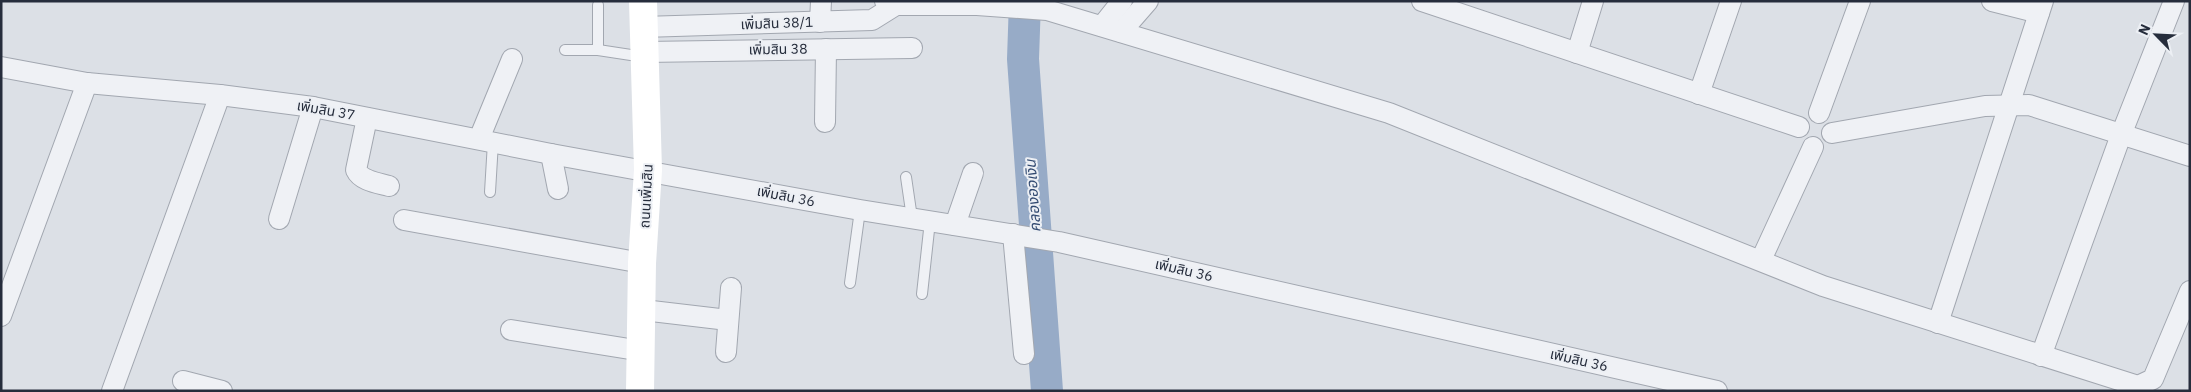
<svg xmlns="http://www.w3.org/2000/svg" width="2191" height="392" font-family="'IBM Plex Sans','Noto Sans Thai',sans-serif">
<style>
.lines{fill:none;stroke-linecap:round;stroke-linejoin:round}
.river{stroke:#97abc7;stroke-width:32}
.lane-casing{stroke:#a2a7b0;stroke-width:12}
.street-casing{stroke:#a2a7b0;stroke-width:22}
.lane{stroke:#eff1f5;stroke-width:10}
.street{stroke:#eff1f5;stroke-width:20}
.secondary{stroke:#fff;stroke-width:28}
.labels{text-anchor:middle;stroke-width:4;stroke-linejoin:round;paint-order:stroke}
.street-label{font-size:14px;fill:#262d3c;stroke:#eceff4}
.water-label{font-size:15px;font-style:italic;fill:#314970;stroke:#eceff4}
</style>
<rect width="100%" height="100%" fill="#dce0e6"/>
<g class="lines">
<polyline class="river" points="1025,1 1023,59 1047,391"/>
<defs>
<g id="lane">
<polyline points="598,5 598,50"/>
<polyline points="565,50 598,50 644,57"/>
<polyline points="906,177 912,218"/>
<polyline points="490,192 493,142"/>
<polyline points="850,283 860,210"/>
<polyline points="922,294 930,221"/>
</g>
<g id="street">
<polyline points="885,1 896,5 977,5 1047,10 1389,113 1823,286 2138,386 2153,379 2190,291"/>
<polyline points="1422,1 1799,127"/>
<polyline points="1992,1 2039,13"/>
<polyline points="820,22 821,1"/>
<polyline points="1102,26 1122,1"/>
<polyline points="643,27 872,20 896,5"/>
<polyline points="1121,32 1148,1"/>
<polyline points="645,52 912,48"/>
<polyline points="1577,53 1593,1"/>
<polyline points="1,67 87,83 220,95 313,107 551,154 860,210 1059,242 1717,391"/>
<polyline points="1699,94 1731,1"/>
<polyline points="1819,113 1860,1"/>
<path d="M367,118l-11,52c5,11 22,13 33,16"/>
<polyline points="825,122 826,49"/>
<polyline points="1832,133 1985,106 2029,105 2190,156"/>
<polyline points="479,139 512,59"/>
<polyline points="551,154 558,189"/>
<polyline points="279,219 313,107"/>
<polyline points="404,220 642,263"/>
<polyline points="955,225 973,173"/>
<polyline points="1013,234 1024,354"/>
<polyline points="1761,260 1813,147"/>
<polyline points="643,310 728,320"/>
<polyline points="1,316 87,83"/>
<polyline points="1938,323 2043,1"/>
<polyline points="511,330 642,351"/>
<polyline points="726,352 731,288"/>
<polyline points="2041,356 2121,135 2174,1"/>
<polyline points="183,381 222,391"/>
<polyline points="112,391 220,95"/>
</g>
</defs>
<use href="#lane" class="lane-casing"/>
<use href="#street" class="street-casing"/>
<use href="#lane" class="lane"/>
<use href="#street" class="street"/>
<polyline class="secondary" points="640,391 642,263 648,170 643,1"/>
</g>
<g class="labels">
<g class="street-label">
<text transform="translate(777 23) rotate(-2)" y="5">เพิ่มสิน 38/1</text>
<text transform="translate(778 49) rotate(-1)" y="5">เพิ่มสิน 38</text>
<text transform="translate(326 110) rotate(10)" y="5">เพิ่มสิน 37</text>
<text transform="translate(646 196) rotate(-87)" y="5">ถนนเพิ่มสิน</text>
<text transform="translate(786 196) rotate(11)" y="5">เพิ่มสิน 36</text>
<text transform="translate(1184 270) rotate(13)" y="5">เพิ่มสิน 36</text>
<text transform="translate(1579 360) rotate(13)" y="5">เพิ่มสิน 36</text>
</g>
<g class="water-label">
<text transform="translate(1033 196) rotate(-94)" y="5">คลองออเงิน</text>
</g>
</g>
<rect width="2191" height="392" fill="none" stroke="#262d3c" stroke-width="5"/>
<g transform="translate(2156 35) rotate(294)" stroke="#eceff4" stroke-width="4" paint-order="stroke">
<path d="M0-4L9 19L0 12L-9 19Z" fill="#262d3c"/>
<text y="-8" font-size="14" font-weight="bold" text-anchor="middle" fill="#262d3c">N</text>
</g>
</svg>
